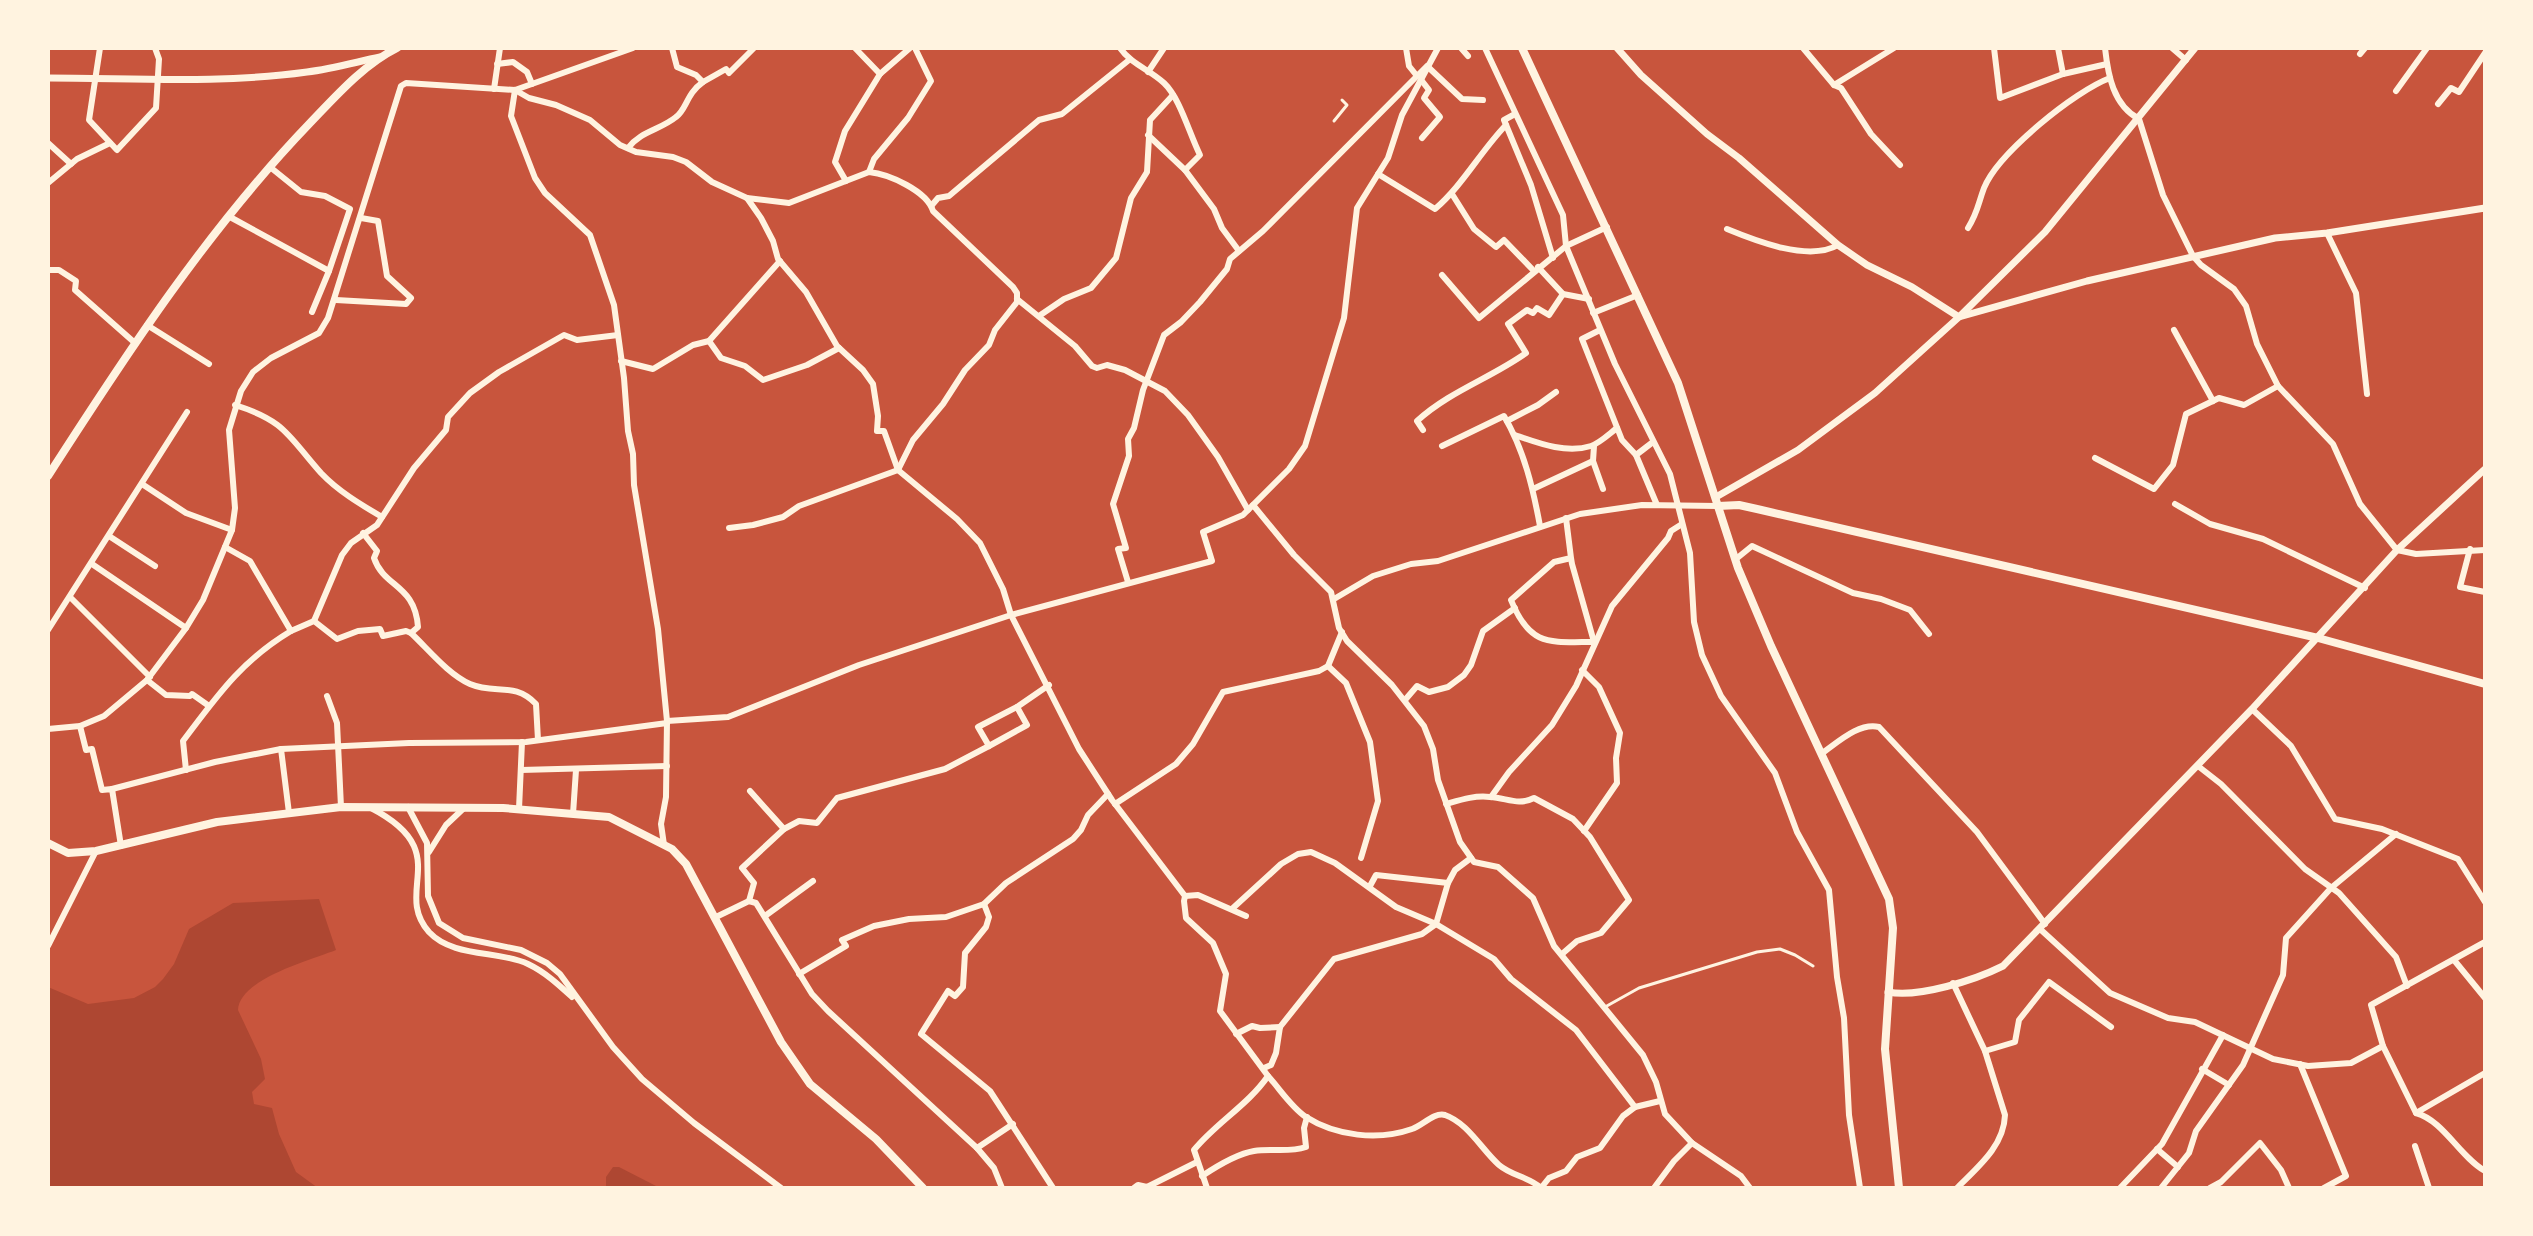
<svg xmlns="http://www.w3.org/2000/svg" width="2533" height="1236" font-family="Spectral,serif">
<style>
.green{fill:#ae4732}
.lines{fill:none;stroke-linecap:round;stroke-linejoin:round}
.service{stroke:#fff3e0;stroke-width:3}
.minor{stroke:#fff3e0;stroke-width:6}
.tertiary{stroke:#fff3e0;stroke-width:7}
.secondary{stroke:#fff3e0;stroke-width:8}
</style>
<rect width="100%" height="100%" fill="#c8553d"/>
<g class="green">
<path d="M319,899l17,51c-25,10 -97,29 -98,60l23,49 4,20 -13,13 2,12 18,4 7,26 17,38 22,16h-270v-201l40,17 46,-6 21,-11 8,-8 11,-15 15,-35 44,-26z"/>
<polygon points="613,1167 619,1167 660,1188 606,1188 606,1177"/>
</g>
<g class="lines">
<g class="service">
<polyline points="1334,121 1347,105 1342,100"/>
<polyline points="1605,1007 1639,988 1757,952 1780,949 1795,955 1813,966"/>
</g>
<g class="minor">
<polyline points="100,48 89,120 117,150 156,108 159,59 155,48"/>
<polyline points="672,48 677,67 696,75 703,82 726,69 729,73 754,48"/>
<polyline points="855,48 880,74"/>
<path d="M1120,48c12,17 29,21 44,35 16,15 25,50 36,72l-15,15 29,39 8,19 17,23"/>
<polyline points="1406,48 1409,66 1417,76"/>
<polyline points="1461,48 1468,56"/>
<polyline points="1485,48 1563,215 1566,246 1615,364 1670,474 1690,553 1694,622 1702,655 1721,696 1775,773 1797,832 1829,890 1837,977 1844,1018 1849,1115 1860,1188"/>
<polyline points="1803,48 1834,85 1841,88 1871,134 1900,165"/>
<polyline points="1994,48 2000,98 2063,74 2107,64"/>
<polyline points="2058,48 2063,74"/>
<path d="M2105,48c3,27 8,57 34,71l24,76 30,61 8,9 33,24 12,17 11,38 21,42 55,58 27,60 37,46 19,4 69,-4"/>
<polyline points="2172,48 2186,60"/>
<polyline points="2360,54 2365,48"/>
<polyline points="497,64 513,62 527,72 532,84"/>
<polyline points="1148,72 1164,48"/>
<polyline points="1422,81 1429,90 1424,98 1440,117 1422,138"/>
<polyline points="1834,85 1894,48"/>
<polyline points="494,89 500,48"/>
<path d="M515,90l14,8 27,7 34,15 30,25 16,7 37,5 13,5 26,20 35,16 14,20 12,23 5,18 28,33 31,54 26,24 10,14 5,32 -1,15h7l14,39 59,49 23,24 23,46 8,26 68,134 33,51 73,96 -1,5 2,17 27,25 13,31 -6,37 48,65c-20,29 -52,47 -74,74l13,38"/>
<polyline points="515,90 511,116 535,178 545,193 590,235 614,305 624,378 628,431 633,454 634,485 658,629 667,721 666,797 661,824 664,845"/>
<polyline points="2396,91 2427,48"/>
<polyline points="2438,104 2451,88 2459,92 2485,53"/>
<polyline points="1515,114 1504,120 1531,185 1553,258"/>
<polyline points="1148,135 1185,170"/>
<polyline points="48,143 71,164"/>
<path d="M628,148c13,-17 32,-18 48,-31 11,-8 10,-23 27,-35"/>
<polyline points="270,167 301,192 325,196 350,209 329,271 312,312"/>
<polyline points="869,172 874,159 908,118 931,81 915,48"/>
<path d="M1378,174l57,35c28,-24 45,-57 71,-84"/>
<polyline points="846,181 835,162 845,131 880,74 910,48"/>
<polyline points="48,183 77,159 110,143"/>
<polyline points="1452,194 1474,229 1496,247 1504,240 1533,270"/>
<polyline points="932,205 938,198 949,196 1039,120 1062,114 1129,60"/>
<polyline points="230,217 329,271"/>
<path d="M1968,228c10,-16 10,-24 16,-40 14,-35 91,-97 126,-110"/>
<path d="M1727,229c29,12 82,33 111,16"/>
<polyline points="2327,233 2356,293 2367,394"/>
<polyline points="1538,267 1563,294 1589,299"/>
<polyline points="48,270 59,270 76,281 75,290 135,343"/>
<polyline points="1442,275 1479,318 1566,246 1607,227"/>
<polyline points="1017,299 1075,346 1092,366 1097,368 1107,365 1125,370 1165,391 1188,415 1218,457 1248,510"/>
<polyline points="336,300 406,304 411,298 387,276 378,221 361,218"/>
<polyline points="1593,313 1638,295"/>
<polyline points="1039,316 1064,299 1091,288 1116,258 1131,198 1147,172 1150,120 1173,95"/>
<polyline points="147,325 209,364"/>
<polyline points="1600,330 1582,339 1622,440 1636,455"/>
<polyline points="2174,330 2213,401"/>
<polyline points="709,341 721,358 745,366 763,380 807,365 839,348"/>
<polyline points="621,361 653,369 693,345 709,341 780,261"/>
<path d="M235,405c51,16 53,31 86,68 17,18 39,31 61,44"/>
<polyline points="1507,421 1538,405 1556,392"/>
<path d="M1423,430l-6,-9c33,-30 74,-43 109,-68l-18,-29 19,-14 6,3 4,-5 12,7 14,-21"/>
<path d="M1515,435c23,8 51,19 76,11 9,-3 18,-12 26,-18"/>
<polyline points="1653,442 1636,455 1657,505"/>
<path d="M1442,446l62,-30c20,34 29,72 36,110"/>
<polyline points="1594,446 1593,461 1603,489"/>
<polyline points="2095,458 2154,489 2173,465 2186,414 2219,398 2244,405 2278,386"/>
<polyline points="142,484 186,513 232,530"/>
<polyline points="1533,489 1593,461"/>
<polyline points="2175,504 2210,524 2263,539 2365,588"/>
<polyline points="1253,505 1294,555 1331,592 1339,628 1347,641 1392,685 1424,726 1433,749 1438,780 1460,842 1474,862 1498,867 1533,898 1554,946 1643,1055 1656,1082 1665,1114 1692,1143 1741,1176 1750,1188"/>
<path d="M1566,518l5,40 1,6 22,78c-45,0 -64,5 -83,-42l43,-38 17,-4"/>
<path d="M729,528l24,-3 30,-8 16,-11 99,-36 15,-30 30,-36 22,-34 24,-25 6,-15 22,-28v-9l-4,-6 -80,-76c-6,-20 -44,-37 -64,-39l-80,31 -42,-5"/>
<polyline points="109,536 155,566"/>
<path d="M225,547l25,14 41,70 23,-10 23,18 21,-8 22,-2 3,7 23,-5 5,2 7,-6c-3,-43 -34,-39 -44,-69l3,-7 -14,-18"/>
<polyline points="2470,549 2460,587 2485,592"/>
<polyline points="1736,559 1752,546 1853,593 1881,599 1910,610 1929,634"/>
<polyline points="92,564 186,628"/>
<polyline points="1128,582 1118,549 1126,548 1113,504 1129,456 1128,439 1134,428 1143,390 1164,335 1181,322 1200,302 1227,269 1230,259 1263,231 1427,66 1462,99 1483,100"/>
<polyline points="70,597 150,677"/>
<polyline points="1334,599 1373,576 1411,564 1438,561 1580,514 1642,505 1718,506"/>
<polyline points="314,621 342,555 351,543 377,525 414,468 446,430 448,417 470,393 499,372 564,335 577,340 618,335"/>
<polyline points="48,630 187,412"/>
<path d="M411,633c18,17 37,41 59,51 25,11 44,-3 66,20l2,36"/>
<polyline points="1328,666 1346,683 1370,742 1378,801 1361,858"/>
<polyline points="1582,670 1599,687 1620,733 1616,758 1617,783 1584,831"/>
<polyline points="147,680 166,695 190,696 192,694 209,706"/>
<polyline points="327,696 337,723 341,807"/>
<polyline points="1405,700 1417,686 1429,692 1448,687 1464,675 1471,665 1483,631 1515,608"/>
<polyline points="2252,709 2291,746 2335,819 2382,829 2458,859 2485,902"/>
<polyline points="667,721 728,717 859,665 1011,615 1212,561 1203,532 1243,515 1289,469 1305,446 1344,318 1357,208 1388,158 1402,115 1438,48"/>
<polyline points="80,726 86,750 92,749 102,790 112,789 121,846"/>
<polyline points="48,729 80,726 104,716 147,680 186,628 203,600 232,530 235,508 229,430 241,391 253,372 271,358 319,333 328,318 401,86 406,83 515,90 633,48"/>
<polyline points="989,746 1027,725 1017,707"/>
<polyline points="281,749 289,813"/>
<path d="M1821,754c16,-11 38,-32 58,-27l98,105 68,92"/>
<polyline points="2198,766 2221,784 2305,869 2339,893 2396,957 2407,986"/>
<path d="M186,770l-3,-29c34,-45 58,-80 108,-110"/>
<polyline points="521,770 667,766"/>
<polyline points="112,789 215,762 281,749 409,743 526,742 667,723"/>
<polyline points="750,791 784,829"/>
<polyline points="1491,797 1509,772 1552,725 1576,686 1612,606 1668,538 1671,531 1682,524"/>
<polyline points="1115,804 1176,764 1193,744 1223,692 1319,671 1328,666 1342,632"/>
<path d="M1446,804c14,-4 29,-9 44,-7 17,1 28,9 44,1l39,21 17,18 39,63 -28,33 -24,8 -15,13"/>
<polyline points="408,807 427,843 428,896 439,923 463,938 521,950 547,963 560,974 613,1047 642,1079 694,1123 781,1188"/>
<path d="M371,808c85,44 21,82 58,124 24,26 70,18 99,32 17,8 31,21 44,33"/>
<polyline points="519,809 522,742"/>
<polyline points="573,814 576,770"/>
<polyline points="429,852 446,825 464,808"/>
<polyline points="1370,886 1376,875 1448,883"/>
<polyline points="1185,896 1198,895 1246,916"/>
<polyline points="749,901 754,883 742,868 784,829 799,821 817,823 837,798 945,769 989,746 978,727 1017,707 1049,685"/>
<polyline points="984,904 989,917 986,927 965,953 963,987 955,996 948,991 921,1034 990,1091 1053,1188"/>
<polyline points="1233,908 1281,864 1298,854 1311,852 1335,863 1396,907 1436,924 1494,959 1511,979 1576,1030 1635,1107"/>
<polyline points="765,916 813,881"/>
<polyline points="716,917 749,901 756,903 812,994 828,1011 977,1148 994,1168 1002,1188"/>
<polyline points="2040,929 2110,993 2168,1018 2195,1022 2273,1059 2308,1066 2351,1063 2383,1046 2371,1005 2485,942"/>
<polyline points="48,946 96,851"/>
<polyline points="2454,960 2485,998"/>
<polyline points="799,974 846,946 842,940 874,926 909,919 946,917 984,904 1006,883 1073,839 1081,830 1088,815 1108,794"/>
<path d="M1953,983l32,68 20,64c-1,31 -27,52 -48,73"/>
<polyline points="1236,1034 1252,1026 1260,1028 1280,1027"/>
<path d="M2383,1046l33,67c28,8 43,43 69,58"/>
<polyline points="1985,1051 2015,1042 2019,1020 2049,982 2111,1027"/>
<polyline points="2300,1064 2346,1176 2324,1188"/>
<polyline points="1264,1068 1271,1065 1276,1053 1280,1027 1334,959 1422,934 1436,924 1448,883 1455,870 1471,858"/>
<polyline points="2202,1069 2229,1085"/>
<path d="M1268,1076c12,13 23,31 38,41 30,19 72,24 106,12 10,-3 22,-17 33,-14 23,8 37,35 54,50 13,11 30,12 42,23l8,-10 17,-7 11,-14 23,-9 23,-32 12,-9 25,-6"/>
<polyline points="2416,1113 2485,1073"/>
<polyline points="2415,1146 2429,1188"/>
<polyline points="977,1148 1013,1124"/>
<polyline points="2157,1149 2178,1167"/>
<path d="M1202,1176c15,-10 34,-22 52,-25 18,-3 34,2 52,-4l-2,-19 3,-11"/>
<polyline points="1134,1188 1138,1185 1147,1187 1197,1162"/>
<polyline points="1654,1188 1674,1161 1692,1143"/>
<polyline points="2120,1188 2162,1144 2223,1035"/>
<polyline points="2161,1188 2189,1153 2196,1131 2243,1065 2283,975 2286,938 2331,888 2396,834"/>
<polyline points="2210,1188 2221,1182 2260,1143 2281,1170 2289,1188"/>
</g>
<g class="tertiary">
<polyline points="1617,48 1641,75 1707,134 1739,158 1838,245 1867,265 1912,287 1959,317 2087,281 2275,238 2327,233 2485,208"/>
<path d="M48,78c86,0 173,6 259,-6 25,-3 49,-10 73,-15"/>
<polyline points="1716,497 1798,450 1875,393 1959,317 2045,232 2195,48"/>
<path d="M1888,992c31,6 87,-12 115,-26l249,-257 145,-159 88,-81"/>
</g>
<g class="secondary">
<polyline points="1522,48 1678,383 1738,568 1771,646 1889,899 1893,928 1885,1049 1899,1188"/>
<path d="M48,476c79,-123 160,-247 262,-353 26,-27 53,-58 87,-75"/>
<polyline points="1718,506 1739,505 1757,509 2318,638 2485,684"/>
<polyline points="48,843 68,853 96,851 217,822 341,807 503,808 609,817 672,849 686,864 781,1042 810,1084 876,1139 923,1188"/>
</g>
</g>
<rect width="2533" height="1236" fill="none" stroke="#fff3e0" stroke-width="100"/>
</svg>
